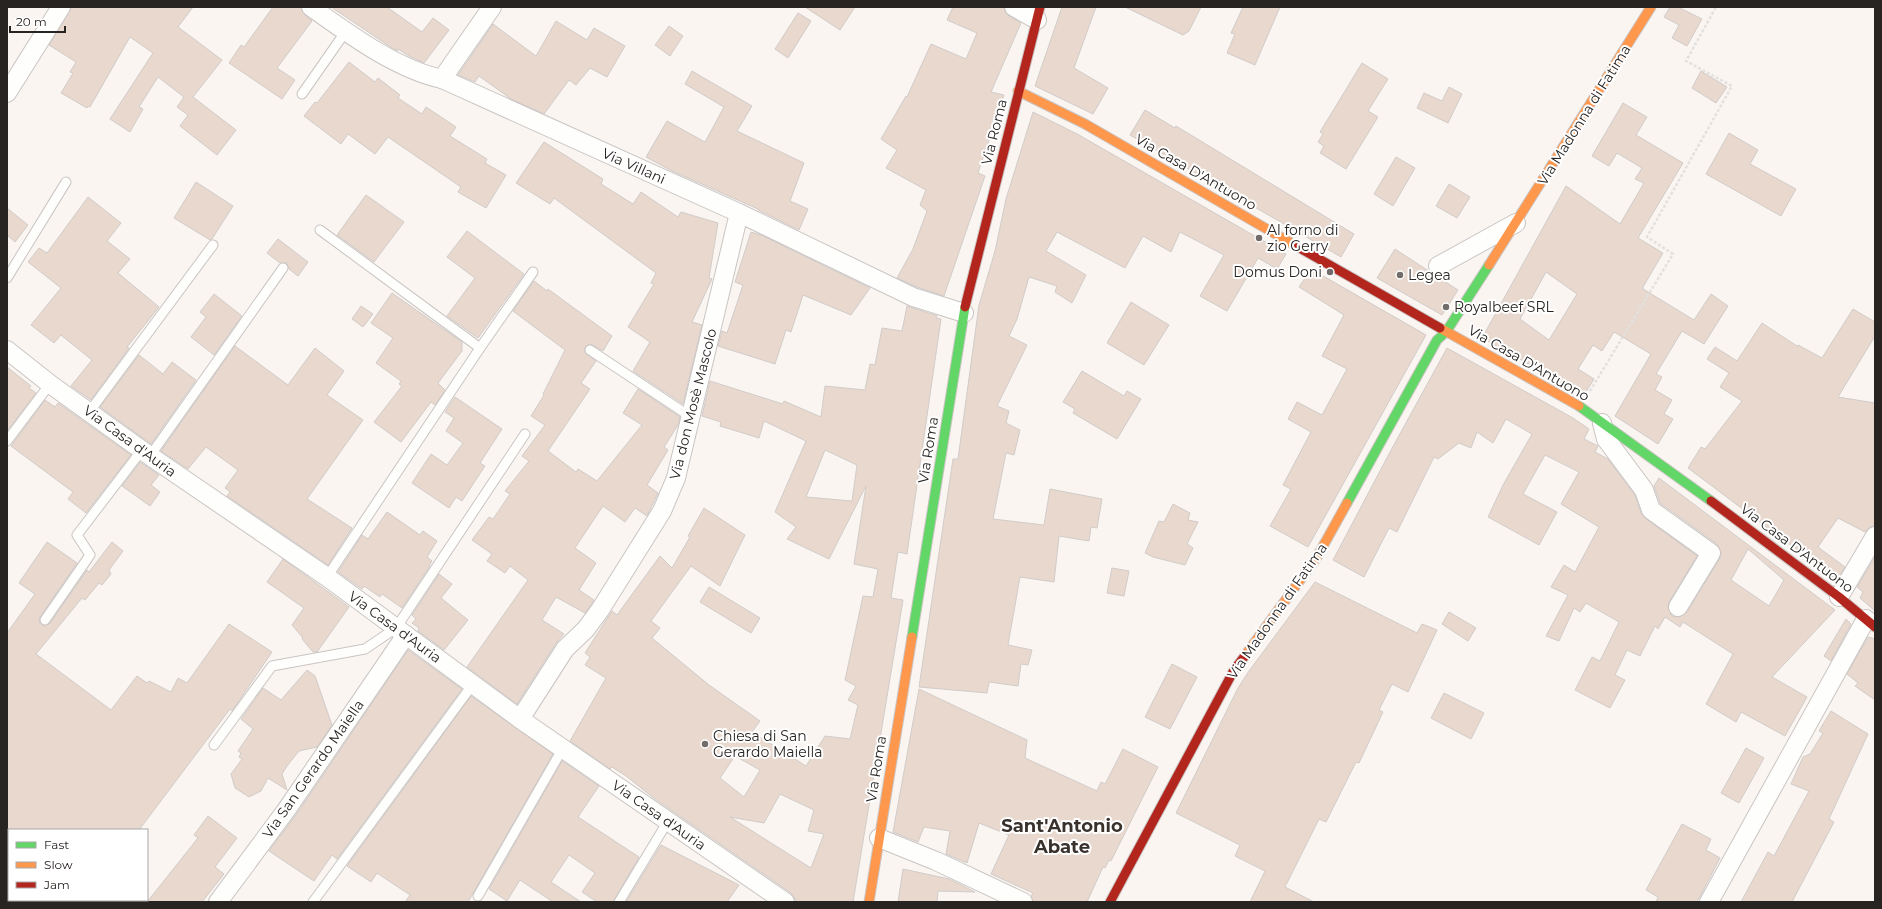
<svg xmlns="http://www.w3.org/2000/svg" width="1882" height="909" font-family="Montserrat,sans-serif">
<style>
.building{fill:#e8d8ce;stroke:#d1ccc9;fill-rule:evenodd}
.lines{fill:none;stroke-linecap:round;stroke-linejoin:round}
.lane-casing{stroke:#cac5c3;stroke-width:11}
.street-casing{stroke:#cac5c3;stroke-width:20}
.fast-casing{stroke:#cac5c3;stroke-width:11}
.slow-casing{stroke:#cac5c3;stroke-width:11}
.jam-casing{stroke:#cac5c3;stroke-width:11}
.path{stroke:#e2e1e0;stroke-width:2.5;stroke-dasharray:3 2;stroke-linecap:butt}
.lane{stroke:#fefefd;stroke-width:9}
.street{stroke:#fefefd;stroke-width:18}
.fast{stroke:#63d668;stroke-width:9}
.slow{stroke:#ff974d;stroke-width:9}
.jam{stroke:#b3261e;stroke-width:9}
.poi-dot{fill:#726d6b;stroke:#fff;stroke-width:1.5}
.labels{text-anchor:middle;stroke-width:4;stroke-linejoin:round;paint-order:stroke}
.street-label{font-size:14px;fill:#282422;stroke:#fff}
.poi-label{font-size:14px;fill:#282422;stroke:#fff;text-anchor:start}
.district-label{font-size:18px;font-weight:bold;fill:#39312c;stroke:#fff}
</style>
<rect width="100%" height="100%" fill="#fbf5f2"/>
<g class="building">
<polygon points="72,7 193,7 178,27 222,60 193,97 236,130 217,155 180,126 188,115 177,107 184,97 158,77 139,107 143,109 130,132 110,119 153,53 130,37 90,107 88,106 87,108 61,93 73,73 70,72 76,62 49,45"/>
<polygon points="273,7 301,7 305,15 312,21 277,68 295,80 282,99 229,63 241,45 244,47"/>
<polygon points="331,7 387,7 422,32 433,18 449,30 424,63 409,56 398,49 397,51 389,46"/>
<polygon points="805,7 855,7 840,30"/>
<polygon points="953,7 1004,7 1005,12 1009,16 1021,23 991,92 1004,95 978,173 985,176 944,296 917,287 897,278 913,249 927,211 920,205 926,190 886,168 897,150 881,139 906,96 907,97 931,44 966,59 977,33 947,20"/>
<polygon points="1062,7 1096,7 1074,68 1108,88 1093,114 1035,86"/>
<polygon points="1125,7 1201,7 1189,31 1183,35"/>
<polygon points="1243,7 1280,7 1255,65 1227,53 1235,34 1231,33"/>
<polygon points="1670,7 1678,7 1702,19 1687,46 1672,38 1679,25 1664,17"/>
<polygon points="798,13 811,21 788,58 775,49"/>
<polygon points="556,21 587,40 594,28 625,46 607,77 590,68 576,85 569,80 544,114 511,99 479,76 475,82 458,75 493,24 536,56"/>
<polygon points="669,26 683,36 670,56 655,45"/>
<polygon points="349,62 375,82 378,78 400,95 398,98 422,114 426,107 456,127 450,136 487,159 485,163 506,175 486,208 458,192 461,187 388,137 375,154 348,134 341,144 304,116 315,102 317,103"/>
<polygon points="1362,63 1388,79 1368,111 1378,117 1346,169 1320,153 1324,146 1318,142 1323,134 1320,132"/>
<polygon points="692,71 752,106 737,131 804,163 790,201 808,209 799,230 758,210 758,209 672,171 646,157 667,121 705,142 724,107 685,84"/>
<polygon points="1701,71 1727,87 1716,103 1692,88"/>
<polygon points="1449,87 1462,94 1448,123 1417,108 1424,93 1442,101"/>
<path d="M1623,103l24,14 -11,18 47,28 -45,75 25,15 -20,34v2l51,31 17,-26 17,12 -24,38 -22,-13 -26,43 6,3 -7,13 17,10 -8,14 9,5 -15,25 -43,-28 36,-62 -37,-22 -12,19 -9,-6 -15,24 16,10 -10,16 -102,-57 84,-152 54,38 24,-41 -9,-4 7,-11 -25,-15 -8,13 -17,-10zM1546,272l31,22 -28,46 -29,-21z"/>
<polygon points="1145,110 1175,128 1176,126 1354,234 1341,257 1130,135"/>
<polygon points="1033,112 1079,135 1286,254 1277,269 1258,258 1227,311 1200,296 1224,255 1180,232 1171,252 1143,236 1125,268 1057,232 1046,251 1086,275 1072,303 1055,292 1057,286 1029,277 1017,319 1009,336 1027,345 997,406 1009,411 1006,423 1020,430 1014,455 1006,453 993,519 1044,525 1050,489 1102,499 1097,528 1091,527 1089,541 1059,536 1054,582 1020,577 1008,645 1032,650 1028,665 1021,664 1018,686 989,682 987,693 919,687 953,459 958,459 979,305 995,251 1006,199"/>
<polygon points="1729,133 1758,150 1750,164 1796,189 1781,216 1706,174"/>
<polygon points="544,142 603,179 601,184 633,204 641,192 678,217 681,212 718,223 709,278 712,279 692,322 702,325 683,404 633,371 650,342 628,327 654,284 651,283 656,273 554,198 550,204 516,183"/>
<polygon points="1396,157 1415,168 1393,206 1374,194"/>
<polygon points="196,182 233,206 212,239 210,240 174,218"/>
<polygon points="1449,184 1470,197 1457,218 1436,206"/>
<polygon points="366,195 404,222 374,262 337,235"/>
<polygon points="88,197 121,223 107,241 130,259 118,273 159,307 127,347 129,348 91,400 71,386 92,360 61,335 54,343 31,325 61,288 28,262 39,248 47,253"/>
<polygon points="7,208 28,225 15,242 7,235"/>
<polygon points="467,231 524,274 478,338 447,316 475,278 447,257"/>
<polygon points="751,232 761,235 870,288 851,315 803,295 791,332 786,330 775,364 718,346 722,331 727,333 743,285 735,282"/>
<polygon points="278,239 308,262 298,276 289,269 287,263 280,263 267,253"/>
<polygon points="1395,249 1458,290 1442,315 1377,278"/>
<polygon points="1311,269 1426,335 1308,547 1270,526 1291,489 1283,485 1311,432 1288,419 1297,402 1322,415 1347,369 1322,356 1344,315 1299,287"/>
<polygon points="534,281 547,291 548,289 612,336 603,351 591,344 585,347 585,353 596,361 581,383 590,389 548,451 576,472 578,469 597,481 642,425 623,413 638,389 680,417 678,425 664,447 668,450 647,485 658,493 647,516 635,508 625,522 603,506 575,548 596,563 579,590 594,600 585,613 556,597 542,620 564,634 556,643 517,704 467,667 528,580 510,566 505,573 487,561 492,554 472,540 489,517 493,519 510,494 505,491 529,461 522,456 545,425 531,416 544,395 543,394 565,350 513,311"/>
<polygon points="392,293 462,342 462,351 438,383 445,390 435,405 431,402 401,442 374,422 402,386 399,384 401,381 376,363 393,338 371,323"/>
<polygon points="214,294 242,316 214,355 191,337 206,317 200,312"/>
<polygon points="1131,302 1169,325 1144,365 1107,343"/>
<polygon points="361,306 373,314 363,327 352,319"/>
<path d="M907,306l30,10 -1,2 5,1 -34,235 -9,-2 -7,46 12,2 -50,302h-56l-6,-9 -136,-94 -29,-23 -14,-9 -2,2 -40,-28 36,-63 -21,-13 5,-8 -5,-4 27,-42 5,4 43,-59 12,12 18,-31 -2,-1 16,-28 41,27 -25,51 -29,-20 -40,55 9,7 -8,10 57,47 51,36 -8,11 54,34 19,-30 25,3 8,-34 -10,-5 8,-14 -11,-6 18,-84 10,1 5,-28 -24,-5 12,-78 -37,73 -42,-20 9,-12 -21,-15 31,-71 -42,-20 -5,17 -39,-12 1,-4 -19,-6 8,-35 73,23 1,-3 37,16 4,-31 40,4 5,-26 5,1 7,-37 20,3zM825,450l32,15 -5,36 -46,-4zM735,756l25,14 -16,27 -24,-19zM780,794l34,16 -6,21 16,3 -13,34 -81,-51 34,6z"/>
<polygon points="1853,309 1875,322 1875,336 1838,397 1875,403 1875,526 1870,527 1865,532 1838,518 1818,547 1845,567 1837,580 1688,468 1701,447 1705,449 1742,401 1720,387 1729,373 1707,359 1715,347 1737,361 1762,323 1797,346 1798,345 1822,358"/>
<polygon points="235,346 288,385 315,348 344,371 327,395 363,420 307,499 352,528 328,565 227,496 230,492 225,488 238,470 206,447 188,469 161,451"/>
<path d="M1447,348l126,70 16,11 -5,10 14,7 -3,6 13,7 27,36 6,18 4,5 52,38 -28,46 -1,5 4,9 6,1 9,-5 33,-54 1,-5 -4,-9 -57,-41 -6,-17 5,-8 176,132 -63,67 35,20 -22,39 -44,-24 -5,10 -30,-18 27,-50 -50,-32 -3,5 -15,-10 -7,12 -3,-3 -15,30 -13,-6 -12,25 10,5 -15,28 -35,-18 17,-33 8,4 19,-39 -33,-19 -6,9 -6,-4 -15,33 -13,-5 22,-41 -17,-8 13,-22 11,7 24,-45 -38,-23 18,-32 -34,-17 -22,39 34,18 -18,33 -51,-28 15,-32 29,-51 -26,-15 -13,24 -16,-11 -6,16 -12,-5 -21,16 -4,-2 -37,75 -8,-4 -25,49 -31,-17 57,-108zM1748,549l36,31 -15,26 -38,-26z"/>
<polygon points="139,355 163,374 172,362 196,380 151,444 100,407"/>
<polygon points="7,367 31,386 29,388 36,393 7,431"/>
<polygon points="1082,371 1124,396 1127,391 1141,399 1117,439 1073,413 1075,409 1063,402"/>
<polygon points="455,397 502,429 480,463 485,466 462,501 456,497 449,508 412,483 431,454 447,465 463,443 446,431 454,418 445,412"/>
<polygon points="45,400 55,407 58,403 131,455 86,513 68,499 73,492 11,446"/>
<polygon points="140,462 159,475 151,485 160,492 150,506 122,486"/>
<polygon points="1173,504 1190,513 1188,520 1198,522 1187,544 1193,548 1185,565 1153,557 1145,553 1159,521 1164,522"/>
<polygon points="387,512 420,535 423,531 437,541 427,557 432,561 429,566 430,566 402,608 382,594 380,597 364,586 362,589 338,572 362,535 368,539"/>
<polygon points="47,542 77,563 40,617 39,622 44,626 50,623 87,570 89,572 112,542 123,551 109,570 111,574 102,585 99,583 85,600 82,598 36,654 111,710 137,676 147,683 149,681 171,692 178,678 187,683 229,624 272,652 232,711 230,709 139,830 7,830 7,633 35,594 19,583"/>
<polygon points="1875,557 1875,611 1860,598 1863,592 1857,587"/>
<polygon points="283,559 349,607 317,652 313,652 302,639 303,638 292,625 304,608 267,582"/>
<polygon points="1112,568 1129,571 1124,596 1107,593"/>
<polygon points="439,574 452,584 441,598 468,620 444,650 418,631 419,628 412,623 416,619 412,615"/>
<polygon points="1315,582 1417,633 1422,624 1437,630 1408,692 1392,684 1379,710 1383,712 1359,763 1356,762 1326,822 1319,819 1285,887 1314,902 1250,902 1265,871 1235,856 1240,845 1176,813 1238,688 1249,671"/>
<polygon points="709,587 760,618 751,633 700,602"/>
<polygon points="1449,612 1476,628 1468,641 1442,624"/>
<polygon points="1846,619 1851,624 1831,661 1824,656"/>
<polygon points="1868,637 1875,639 1875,700 1855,686 1858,683 1847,674"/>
<polygon points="408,650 462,689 337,859 332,855 314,881 269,851 296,815"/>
<polygon points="1172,664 1197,677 1170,729 1145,717"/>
<polygon points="307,670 315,676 332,725 317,747 299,751 287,766 282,774 287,790 268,778 261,791 249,797 235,788 231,774 242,759 239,757 241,753 238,751 253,729 241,719 263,688 281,700"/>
<polygon points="919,689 1027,740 1025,758 1097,791 1101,782 1105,784 1123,749 1158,767 1111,861 1109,860 1105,868 1103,867 1087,902 1033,902 1031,896 1033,893 991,874 1009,835 979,823 967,863 946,854 950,831 924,827 918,842 893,832"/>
<polygon points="1444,693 1484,713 1471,739 1431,718"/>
<polygon points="471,696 553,754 468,902 405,902 410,895 377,873 371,882 347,866"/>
<polygon points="1831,711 1868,734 1829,819 1834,822 1792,902 1741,902 1768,852 1774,856 1809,791 1791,784 1803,757 1810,754 1823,733 1819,731"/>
<polygon points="1746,748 1764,758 1739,803 1721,793"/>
<polygon points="562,761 599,786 578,817 639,857 613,902 597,902 582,892 595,873 569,855 551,882 581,902 553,902 520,880 507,901 489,889"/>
<polygon points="208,816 237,838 215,867 224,874 202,902 147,902 198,838 194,835"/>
<polygon points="1682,824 1711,839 1706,850 1720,858 1697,902 1656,902 1658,897 1646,890"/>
<polygon points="661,845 739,885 727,902 626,902"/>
<polygon points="903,869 949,879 975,892 938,891 937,902 898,902"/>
</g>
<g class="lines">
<defs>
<g id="lane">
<polyline points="302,94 346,31"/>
<polyline points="320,230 480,348"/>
<polyline points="7,278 66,182"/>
<polyline points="590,350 691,417"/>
<polyline points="90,411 213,245"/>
<polyline points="7,441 50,384"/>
<polyline points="150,456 283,268"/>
<polyline points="327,577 480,348 533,272"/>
<polyline points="45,620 90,555 77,535 142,450"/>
<polyline points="214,745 272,666 365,649 396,628 525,434"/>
<polyline points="478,896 563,748"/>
<polyline points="313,902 473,684"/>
<polyline points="619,902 668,821"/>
</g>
<g id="street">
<path d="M311,7c38,27 85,62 131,72l297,134 174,84 51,16"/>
<polyline points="1014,7 1037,20"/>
<polyline points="442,79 492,7"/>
<polyline points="7,93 61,7"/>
<polyline points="1438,266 1516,223"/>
<polyline points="7,350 50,384 150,456 327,577 520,719 785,902"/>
<polyline points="1602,423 1606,439 1644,490 1651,510 1711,553 1678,607"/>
<polyline points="1839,597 1875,536"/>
<polyline points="520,719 565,649 586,629 600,610 662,511 676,478 739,213"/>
<polyline points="879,838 936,861 1023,902"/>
<polyline points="218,902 287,809 406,635"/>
<polyline points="1709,902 1866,619"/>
</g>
<g id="fast">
<polyline points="1579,406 1711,501"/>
<polyline points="1347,503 1437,340 1446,332 1489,265"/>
<polyline points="912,637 965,307"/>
</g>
<g id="slow">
<polyline points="1018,91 1085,124 1298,247"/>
<polyline points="1489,265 1651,7"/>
<polyline points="1440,328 1579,406"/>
<polyline points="1244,657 1317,557 1347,503"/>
<polyline points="869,902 912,637"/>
</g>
<g id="jam">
<polyline points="1298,247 1440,328"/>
<polyline points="965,307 1040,7"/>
<polyline points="1711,501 1839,597 1875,627"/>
<polyline points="1110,902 1234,670 1244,657"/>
</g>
</defs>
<use href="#lane" class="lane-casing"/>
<use href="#street" class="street-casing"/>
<use href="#fast" class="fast-casing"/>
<use href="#slow" class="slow-casing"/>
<use href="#jam" class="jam-casing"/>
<polyline class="path" points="1590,391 1673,254 1647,237 1732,86 1686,61 1716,7"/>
<use href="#lane" class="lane"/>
<use href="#street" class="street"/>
<use href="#fast" class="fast"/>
<use href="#slow" class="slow"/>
<use href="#jam" class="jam"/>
</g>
<g class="poi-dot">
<circle cx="1259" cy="238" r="4"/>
<circle cx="1330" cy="272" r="4"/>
<circle cx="1400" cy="275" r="4"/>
<circle cx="1446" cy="307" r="4"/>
<circle cx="705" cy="744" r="4"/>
</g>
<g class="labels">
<g class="street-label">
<text transform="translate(1584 115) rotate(-58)" y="5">Via Madonna di Fatima</text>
<text transform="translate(994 132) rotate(-76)" y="5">Via Roma</text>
<text transform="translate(634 166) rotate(24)" y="5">Via Villani</text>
<text transform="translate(1196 172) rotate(30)" y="5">Via Casa D'Antuono</text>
<text transform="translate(1529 363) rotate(30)" y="5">Via Casa D'Antuono</text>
<text transform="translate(693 404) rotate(-76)" y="5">Via don Mosè Mascolo</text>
<text transform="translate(130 441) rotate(36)" y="5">Via Casa d'Auria</text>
<text transform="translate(928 450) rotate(-81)" y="5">Via Roma</text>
<text transform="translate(1797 548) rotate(37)" y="5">Via Casa D'Antuono</text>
<text transform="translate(1277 611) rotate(-55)" y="5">Via Madonna di Fatima</text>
<text transform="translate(395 627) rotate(36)" y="5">Via Casa d'Auria</text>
<text transform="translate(313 769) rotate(-55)" y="5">Via San Gerardo Maiella</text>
<text transform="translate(876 769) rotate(-81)" y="5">Via Roma</text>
<text transform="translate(659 815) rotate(35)" y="5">Via Casa d'Auria</text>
</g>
<g class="poi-label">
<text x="1267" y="235">Al forno di<tspan x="1267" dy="16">zio Gerry</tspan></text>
<text x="1322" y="277" text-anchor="end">Domus Doni</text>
<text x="1408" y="280">Legea</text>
<text x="1454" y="312">Royalbeef SRL</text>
<text x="713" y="741">Chiesa di San<tspan x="713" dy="16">Gerardo Maiella</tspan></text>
</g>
<g class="district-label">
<text x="1062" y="832">Sant'Antonio<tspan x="1062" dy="21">Abate</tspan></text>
</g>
</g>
<rect width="1882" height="909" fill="none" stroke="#282422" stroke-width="16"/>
<rect x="8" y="829" width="140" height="72" fill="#ffffff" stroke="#a9a7a7"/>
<rect x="16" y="842" width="20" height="6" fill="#63d668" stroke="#a9a7a7"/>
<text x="44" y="849" font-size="12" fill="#282422">Fast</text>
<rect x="16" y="862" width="20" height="6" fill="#ff974d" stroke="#a9a7a7"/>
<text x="44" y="869" font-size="12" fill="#282422">Slow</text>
<rect x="16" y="882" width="20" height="6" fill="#b3261e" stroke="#a9a7a7"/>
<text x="44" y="889" font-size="12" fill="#282422">Jam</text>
<path d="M10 26v6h55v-6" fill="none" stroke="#282422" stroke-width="2"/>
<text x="16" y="26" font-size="12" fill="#282422" stroke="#ffffff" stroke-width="3" paint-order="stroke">20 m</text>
</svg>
